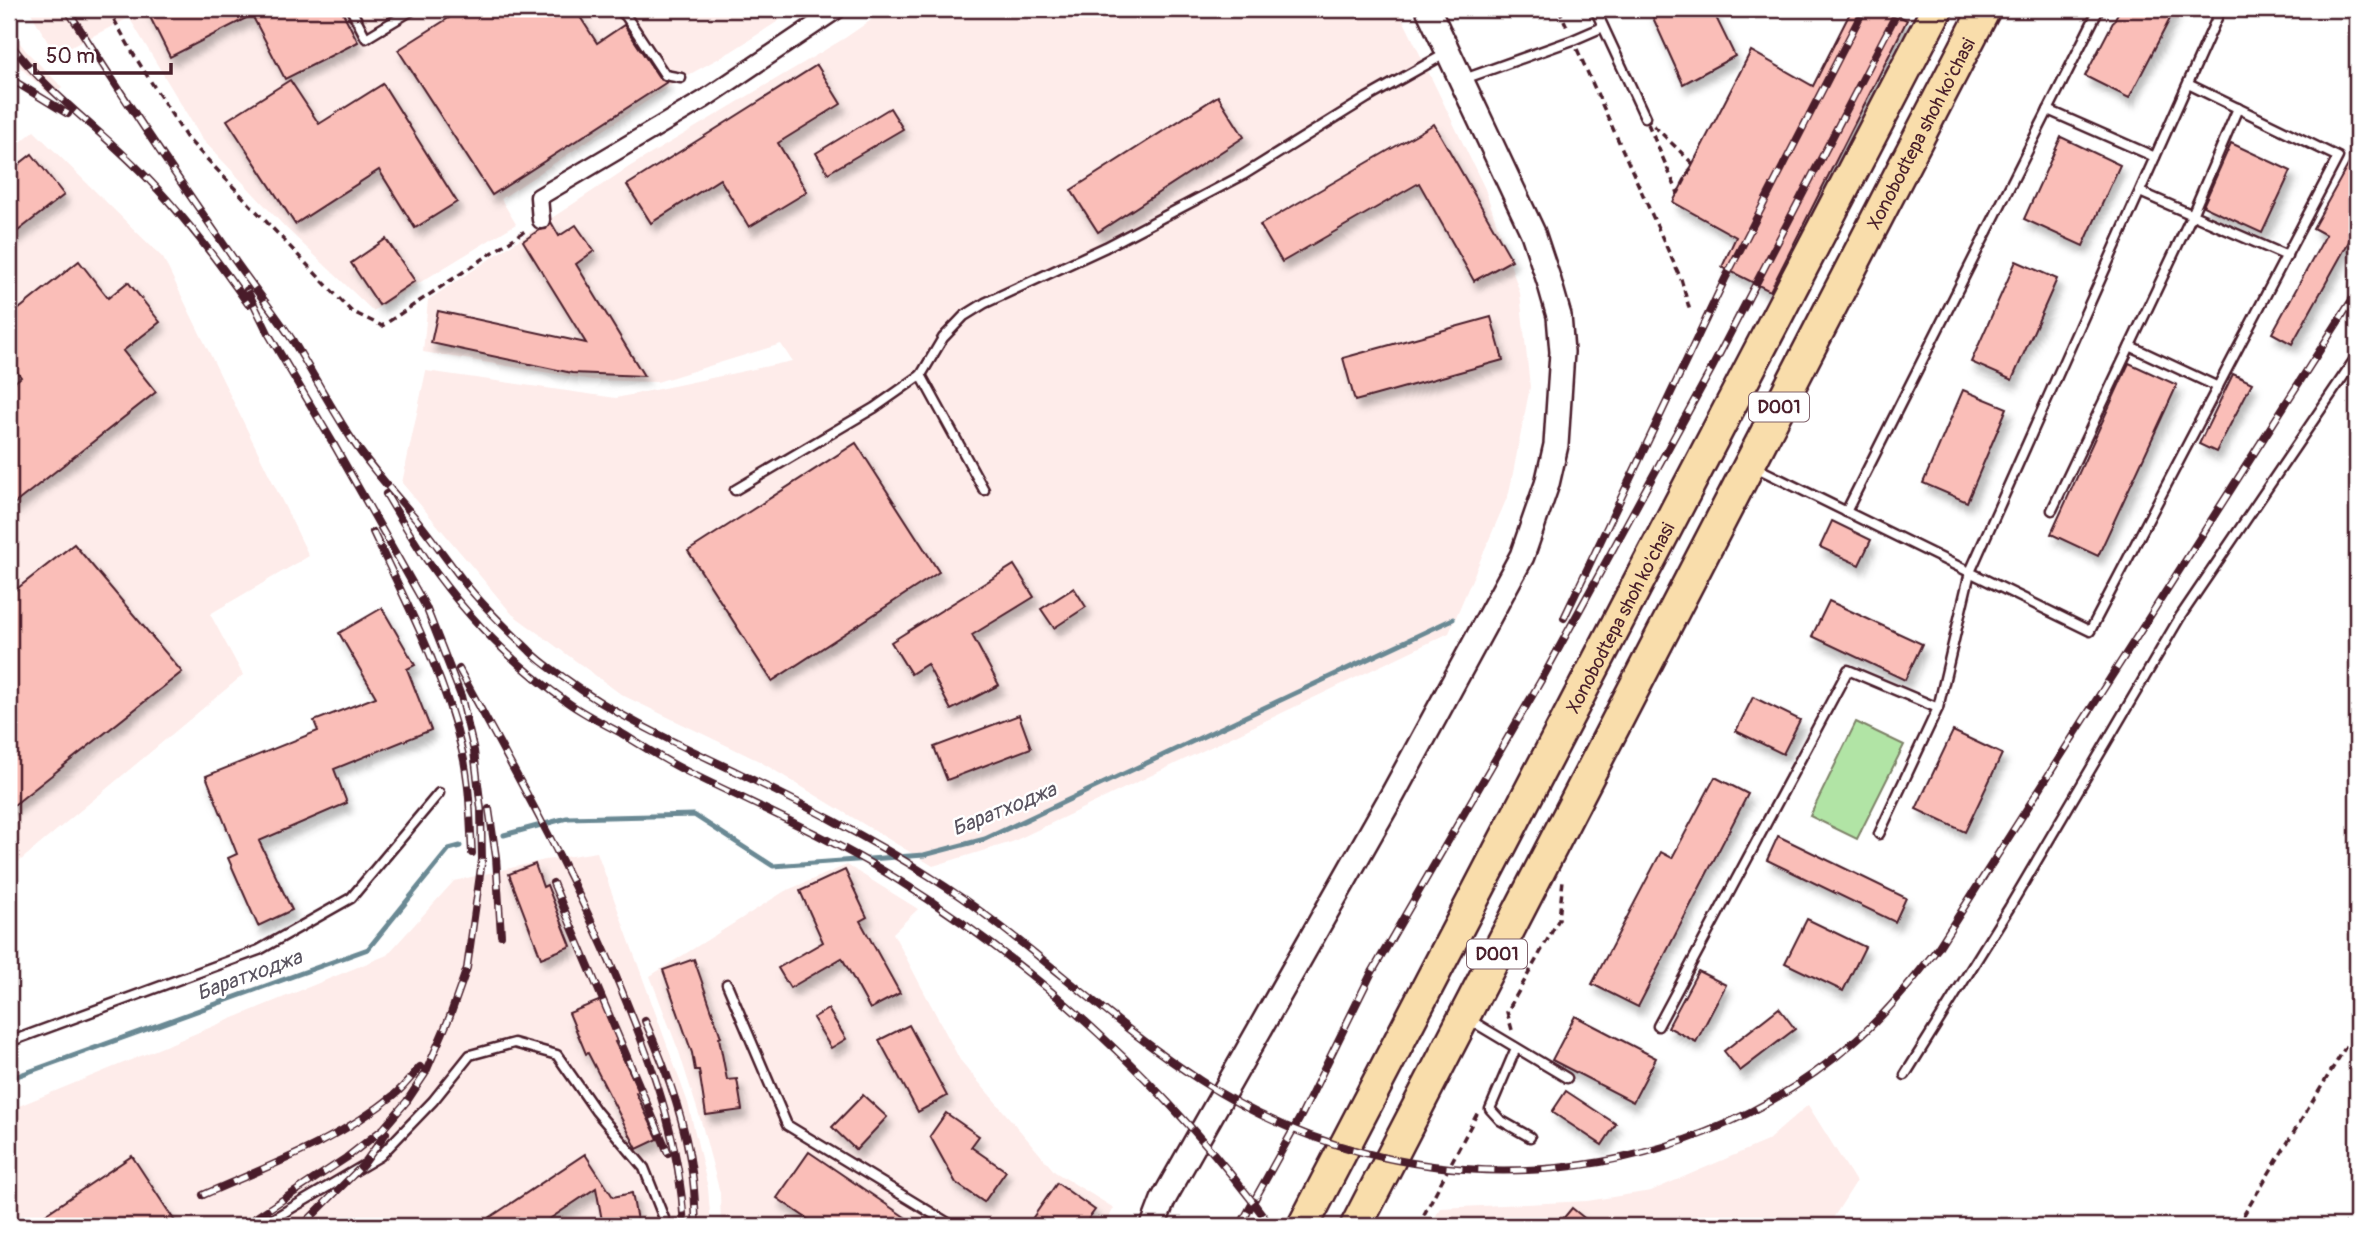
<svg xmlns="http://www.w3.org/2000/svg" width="2366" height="1235" font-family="Pangolin,sans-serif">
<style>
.built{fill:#feecea}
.green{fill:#b1e4a5;stroke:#7e8268;stroke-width:2}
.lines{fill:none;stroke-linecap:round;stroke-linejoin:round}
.stream{stroke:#6a8994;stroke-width:5}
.building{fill:#fabeb8;stroke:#4a1f2b;stroke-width:2;filter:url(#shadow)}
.lane-casing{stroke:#4a1f2b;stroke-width:13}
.street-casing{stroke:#4a1f2b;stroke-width:21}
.secondary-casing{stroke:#4a1f2b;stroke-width:28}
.highway-casing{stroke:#4a1f2b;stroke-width:35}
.path{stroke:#4a1f2b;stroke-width:3.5;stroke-dasharray:7 5;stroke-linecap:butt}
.lane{stroke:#fff;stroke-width:8}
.street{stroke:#fff;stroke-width:16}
.secondary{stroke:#fff;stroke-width:23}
.highway{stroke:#f9ddab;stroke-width:30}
.rail-casing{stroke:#4a1f2b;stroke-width:8}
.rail{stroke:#fff;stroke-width:5;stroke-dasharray:16;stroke-linecap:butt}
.labels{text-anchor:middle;stroke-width:5;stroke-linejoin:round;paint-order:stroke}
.shield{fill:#fff;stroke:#80626b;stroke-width:2}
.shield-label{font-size:18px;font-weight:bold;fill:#4a1f2b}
.street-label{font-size:19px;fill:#4a1f2b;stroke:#fff}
.water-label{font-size:21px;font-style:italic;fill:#5a5460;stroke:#fff}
</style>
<defs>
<filter id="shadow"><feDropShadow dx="4.5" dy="8" stdDeviation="3.5" flood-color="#0004"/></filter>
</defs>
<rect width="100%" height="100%" fill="#fff"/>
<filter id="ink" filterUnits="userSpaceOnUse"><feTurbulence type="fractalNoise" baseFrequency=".0143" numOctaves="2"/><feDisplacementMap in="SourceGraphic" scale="14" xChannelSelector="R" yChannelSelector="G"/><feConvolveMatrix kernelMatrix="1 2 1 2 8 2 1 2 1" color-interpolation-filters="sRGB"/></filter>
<g filter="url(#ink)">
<g class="built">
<polygon points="29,9 121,9 127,19 55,55"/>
<polygon points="124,9 797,9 732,51 674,83 501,199 516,224 373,311 285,227 202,139"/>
<polygon points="887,9 1398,9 1485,189 1520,293 1530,387 1509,493 1449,633 1012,842 933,866 759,761 622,695 512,614 402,483 426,371 616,398 792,361 781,344 657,382 592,380 423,352 428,300 629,167 845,38"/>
<polygon points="9,28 26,51 62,87 51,96 9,57"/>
<polygon points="34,131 163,258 309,556 210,614 243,675 9,870 9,152"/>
<polygon points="597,852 688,1103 708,1188 711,1226 9,1226 9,1110 387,955 454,881 545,860"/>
<polygon points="847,865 918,909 893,933 960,1060 1055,1172 1114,1208 1104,1226 721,1226 720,1193 701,1121 679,1052 650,976 785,891"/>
<polygon points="1808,1105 1856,1182 1828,1226 1431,1226 1440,1208 1587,1201 1651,1191 1767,1141"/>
</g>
<polygon class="green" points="1856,722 1904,745 1857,839 1810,816"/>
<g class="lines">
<g class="stream">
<polyline points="504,835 567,818 694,815 773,866 924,855 985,839 1453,619"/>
<polyline points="9,1079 368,949 449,849 460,846"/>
</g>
</g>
<g class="building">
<polygon points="146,9 341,9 358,42 285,79 252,15 170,57"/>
<polygon points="463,9 575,9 597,43 624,25 660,79 667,82 492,195 398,50"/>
<polygon points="1649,9 1712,9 1735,56 1683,84"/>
<polygon points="1852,9 1884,9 1907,20 1770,291 1722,267 1736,237 1673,202 1751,51 1813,86"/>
<polygon points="2120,9 2175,9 2129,98 2085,76"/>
<polygon points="817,65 841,104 778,143 807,192 749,227 720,179 651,223 627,185"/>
<polygon points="290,80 319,124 383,84 457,202 415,228 379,170 295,224 227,120"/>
<polygon points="1218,96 1244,137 1098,232 1071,190"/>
<polygon points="890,108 903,129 828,173 816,153"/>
<polygon points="1434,124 1512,260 1474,281 1419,183 1282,262 1260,225"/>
<polygon points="2061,137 2120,165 2083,246 2024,219"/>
<polygon points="2231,143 2291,171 2262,233 2203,206"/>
<polygon points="2357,149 2357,227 2292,344 2272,333 2326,235 2313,228"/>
<polygon points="32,154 64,195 9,238 9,172"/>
<polygon points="551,222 559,236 576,225 594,251 576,264 644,376 572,373 431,343 438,311 586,343 523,241 539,230 546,229"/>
<polygon points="386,239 415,281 379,305 351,263"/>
<polygon points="79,261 108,298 128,282 160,322 123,351 156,392 9,508 9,387 21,377 9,361 9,317"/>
<polygon points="2016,261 2057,279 2012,380 1971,362"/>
<polygon points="1491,317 1503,360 1355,401 1343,358"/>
<polygon points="2129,363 2177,385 2098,556 2051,534"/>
<polygon points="2233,374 2252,383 2216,452 2199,444"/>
<polygon points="1963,390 2007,408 1967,502 1923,483"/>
<polygon points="856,443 939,572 772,681 688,551"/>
<polygon points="1832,521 1871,540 1859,565 1820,547"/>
<polygon points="74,544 182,672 9,809 9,595"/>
<polygon points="1014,565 1034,597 972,635 999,685 951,710 927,664 911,674 891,642"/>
<polygon points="1074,588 1086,607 1054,628 1041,609"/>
<polygon points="1829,601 1922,644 1905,680 1812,636"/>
<polygon points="382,608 415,665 407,669 431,730 334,769 347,803 259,841 292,910 258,926 228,858 237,854 206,776 318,731 314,721 376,697 339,633"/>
<polygon points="1753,697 1800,720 1783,754 1736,731"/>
<polygon points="1019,715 1031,748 947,780 934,747"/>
<polygon points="1953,731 2002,754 1965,832 1916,809"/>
<polygon points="1715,777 1748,794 1638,1007 1592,984 1661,852 1672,858"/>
<polygon points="1778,836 1906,898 1895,922 1767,860"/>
<polygon points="535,864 543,887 547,885 571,946 541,958 509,874"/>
<polygon points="845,870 867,917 860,921 900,993 870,1009 842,958 790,988 778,968 823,942 800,891"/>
<polygon points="1807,919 1865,947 1843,991 1785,963"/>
<polygon points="694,959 721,1037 719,1038 727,1080 737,1079 742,1110 706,1115 699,1070 695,1070 692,1053 663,970"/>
<polygon points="1698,971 1726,985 1696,1042 1668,1027"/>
<polygon points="601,1000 617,1041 615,1042 639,1091 636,1093 658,1139 637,1149 588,1053 586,1054 569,1013"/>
<polygon points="1779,1008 1795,1029 1740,1071 1724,1051"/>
<polygon points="828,1009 846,1039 831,1048 813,1018"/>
<polygon points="1575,1016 1656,1058 1633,1102 1552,1060"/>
<polygon points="909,1025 947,1096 918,1112 879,1040"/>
<polygon points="1566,1091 1616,1124 1602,1145 1552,1112"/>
<polygon points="863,1095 887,1117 856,1150 832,1127"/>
<polygon points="946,1113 979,1136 971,1147 1006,1171 984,1202 956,1183 930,1136"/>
<polygon points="809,1152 918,1226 818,1226 777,1198"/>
<polygon points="585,1154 613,1197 632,1193 638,1226 603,1226 596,1188 539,1226 477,1226"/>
<polygon points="132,1156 178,1226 28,1226"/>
<polygon points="1057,1183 1095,1210 1083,1226 1027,1226"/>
<polygon points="1572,1208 1594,1226 1557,1226"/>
</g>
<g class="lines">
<defs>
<g id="lane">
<polyline points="351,9 366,38 414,9"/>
<polyline points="618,9 626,16 665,75 681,78"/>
<polyline points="1595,9 1645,117"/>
<polyline points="1464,79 1573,40 1603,27"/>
<polyline points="2048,110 2155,157"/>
<polyline points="2140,192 2287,256"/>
<polyline points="2130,346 2218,387"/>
<polyline points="921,375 984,490"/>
<polyline points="1755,467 2090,631 2338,157 2188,84"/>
<polyline points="735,490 874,408 921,375 943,338 964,316 985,303 1106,247 1243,175 1367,98 1445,54"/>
<polyline points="2052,510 2192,215 2238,108"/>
<polyline points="1846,512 2099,9"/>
<polyline points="1879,834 1938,708 1970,572 2221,9"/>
<polyline points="727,984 787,1125 953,1226"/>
<polyline points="1470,1020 1567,1078"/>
<polyline points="1658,1026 1848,670 1938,708"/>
<polyline points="9,1042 259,950 351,898 439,793"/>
<polyline points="1516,1048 1490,1109 1500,1120 1530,1137"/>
<polyline points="1905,1075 2009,908 2180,617 2357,356"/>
<polyline points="261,1226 380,1156 433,1101 470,1055 514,1043 557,1055 596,1111 644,1168 667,1226"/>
</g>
<polyline id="street" points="541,220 539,197 703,100 838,9"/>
<polyline id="secondary" points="1153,1226 1163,1200 1393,794 1522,556 1547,484 1556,445 1562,352 1559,316 1549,281 1533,233 1428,9"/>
<g id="highway">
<path id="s1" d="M1303,1226l634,-1217"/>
<path id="s2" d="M1356,1226l629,-1217"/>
</g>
</defs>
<use href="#lane" class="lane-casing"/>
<use href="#street" class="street-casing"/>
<use href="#secondary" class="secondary-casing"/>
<use href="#highway" class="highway-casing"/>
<g class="path">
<polyline points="108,9 134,55 186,137 351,311 382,326 528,229"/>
<polyline points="1559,9 1568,29"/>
<polyline points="1577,49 1681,279 1690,311"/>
<polygon points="1645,117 1693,164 1678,193"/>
<polyline points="1512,1030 1507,1012 1559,919 1563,880"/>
<polyline points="1418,1226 1479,1110"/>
<polyline points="2237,1226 2357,1028"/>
<polyline points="2345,1226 2357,1205"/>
</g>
<use href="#lane" class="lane"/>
<use href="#street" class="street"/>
<use href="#secondary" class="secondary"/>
<use href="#highway" class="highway"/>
<defs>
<g id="rail">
<path d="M67,9c52,82 106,163 162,243 20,30 44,58 64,89 19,31 36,63 56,94 19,30 45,58 68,85 18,22 34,46 52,68 18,22 39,42 59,61 11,12 25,21 38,30 53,39 112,65 171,93 65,32 131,65 192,104 97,61 177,144 272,205 201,131 475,119 656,-42 31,-27 56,-59 81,-91l419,-656"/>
<path d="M9,42c39,53 97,91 142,140 36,38 67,79 97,122"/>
<polyline points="9,78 68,114"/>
<path d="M386,494c13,22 26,44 40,65 39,56 88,106 144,145 16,11 34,20 51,29 23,14 46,29 71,41 68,33 138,64 203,104 145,90 275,211 376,348"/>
<path d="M373,532c34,72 71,141 89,219 8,33 8,68 10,102"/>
<polyline points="1564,618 1725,279 1864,9"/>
<path d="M459,669c59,109 121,217 167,332 31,76 54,143 58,225"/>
<polyline points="489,809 496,857 501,935"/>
<polyline points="553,883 668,1153"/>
<path d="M645,1021c21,47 40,99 47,151 3,18 3,36 4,54"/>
<path d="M203,1195c65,-29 135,-54 191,-100 10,-8 18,-19 26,-28"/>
<polyline points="243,1226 346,1158 383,1129 407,1101 425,1074 450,1016 467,968 482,860 481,809 474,751 461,696 426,607 333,443 268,333 247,290"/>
<polyline points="302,1226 363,1165 386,1133"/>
<polyline points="1240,1226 1302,1114 1371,974 1543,677 1712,368 1899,9"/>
</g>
</defs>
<use href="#rail" class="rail-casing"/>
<use href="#rail" class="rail"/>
</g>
</g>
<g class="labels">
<g class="shield">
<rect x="1749" y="392.5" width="60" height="29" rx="5"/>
<rect x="1467" y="939.5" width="60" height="29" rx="5"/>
</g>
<g class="shield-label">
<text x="1779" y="413">D001</text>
<text x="1497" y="960">D001</text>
</g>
<g class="street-label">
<text dy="7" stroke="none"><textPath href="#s2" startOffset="1230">Xonobodtepa shoh ko'chasi</textPath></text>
<text dy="7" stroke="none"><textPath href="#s1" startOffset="686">Xonobodtepa shoh ko'chasi</textPath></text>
</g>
<g class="water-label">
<text transform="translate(1004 809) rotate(-22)" y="7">Баратходжа</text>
<text transform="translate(249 975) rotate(-20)" y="7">Баратходжа</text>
</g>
</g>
<rect width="2366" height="1235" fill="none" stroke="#fff" stroke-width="35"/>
<rect x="18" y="18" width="2331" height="1200" fill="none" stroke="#4a1f2b" stroke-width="2.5" filter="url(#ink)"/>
<path d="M35 63v10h136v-10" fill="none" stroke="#4a1f2b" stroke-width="3.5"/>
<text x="46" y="63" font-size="21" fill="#4a1f2b" stroke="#ffffff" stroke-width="5" paint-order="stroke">50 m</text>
</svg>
